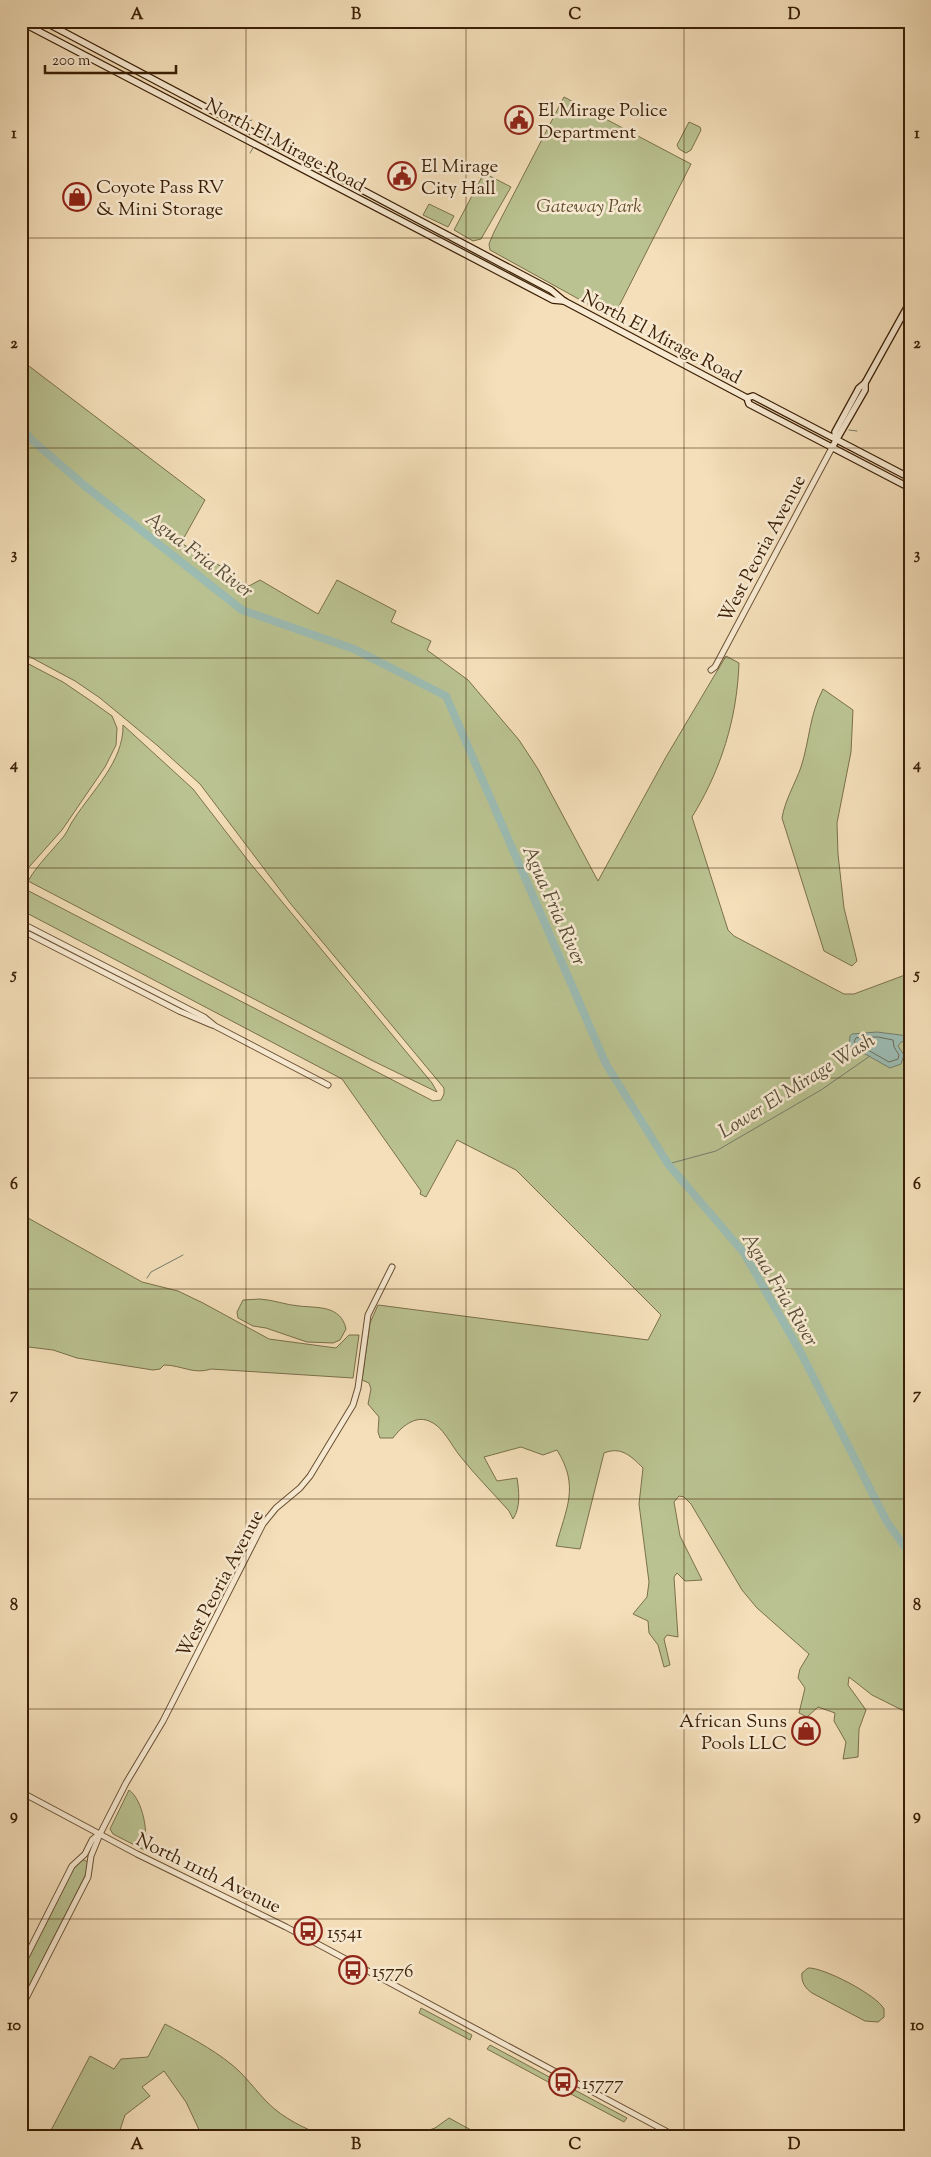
<svg xmlns="http://www.w3.org/2000/svg" width="931" height="2157" font-family="'Sorts Mill Goudy',serif">
<style>
.green{fill:#bac291;stroke:#7a704b}
.water{fill:#9cbcb3;stroke:#757d6d}
.lines{fill:none;stroke-linecap:round;stroke-linejoin:round}
.shore{stroke:#6b6e5c;stroke-width:1}
.stream{stroke:#757d6d;stroke-width:1}
.river{stroke:#9cbcb3;stroke-width:8}
.tertiary-casing{stroke:#684f32;stroke-width:7}
.secondary-casing{stroke:#3a1f05;stroke-width:8}
.tertiary{stroke:#f8ead2;stroke-width:5}
.secondary{stroke:#f8ead2;stroke-width:5.5}
.grid{fill:none;stroke:#3a1f05;stroke-width:1;stroke-opacity:0.55}
.labels{text-anchor:middle;stroke-width:5;stroke-linejoin:round;paint-order:stroke}
.poi-label{font-size:19px;fill:#3a1f05;stroke:#f8ead2;text-anchor:start}
.street-label{font-size:19px;fill:#3a1f05;stroke:#f8ead2}
.park-label{font-size:19px;font-style:italic;fill:#60502f;stroke:#f8ead2}
.water-label{font-size:20px;font-style:italic;fill:#574e39;stroke:#f8ead2}
.neatline{fill:none;stroke:#3a1f05;stroke-width:2}
.grid-label{font-size:16px;text-anchor:middle;font-weight:bold;fill:#3a1f05}
</style>
<rect width="100%" height="100%" fill="#f4dfba"/>
<filter id="stains"><feTurbulence type="fractalNoise" baseFrequency=".004" numOctaves="4"/><feColorMatrix values="0 0 0 0 .2 0 0 0 0 .09 0 0 0 0 .02 0 0 0 .5 -.17"/></filter>
<radialGradient id="worn" r=".72"><stop offset=".6" stop-color="#630" stop-opacity="0"/><stop offset="1" stop-color="#630" stop-opacity=".3"/></radialGradient>
<g class="green">
<polygon points="564,97 691,164 613,318 490,250 489,244 494,232"/>
<polygon points="689,122 700,127 701,130 691,150 686,153 679,149 677,145"/>
<polygon points="484,173 511,187 481,239 473,241 454,230"/>
<polygon points="429,204 454,216 448,227 423,215"/>
<path d="M21,360l184,140 -24,43 48,28 -2,3 22,12 11,-6 58,34 19,-34 59,31 -5,11 40,19 -4,9 41,30 51,60 19,29 60,112 68,-124 60,-101 13,7c-2,56 -18,107 -47,154l36,113 6,6 110,58h10l51,-19 5,12v727l-38,-19 -23,-18 -1,8 18,25 -7,19 -1,28 -15,2 3,-17 -12,-21 1,-8 -17,-6 -11,10 -8,-4 6,-25 -7,-10 2,-9 9,-15 -52,-46 -15,-18 -51,-86 -7,-7 -5,-1 -5,6 6,34 22,44 -17,1 -8,-8 -3,4 4,60 -11,-2 -3,4 6,26 -6,2 -6,-22 -9,-12 -1,-12 -15,-7 14,-17 2,-15 -10,-78 4,-36c-12,-12 -22,-22 -39,-15l-24,96 -24,-3c10,-38 24,-59 1,-96l-14,5 -22,-8 -37,10 13,24 20,-3c2,13 4,29 -4,41l-4,-8c-16,-18 -34,-36 -49,-55 -9,-11 -17,-30 -31,-35 -14,-6 -28,6 -36,17h-13l-2,-6 1,-15 -11,-13 3,-15 -2,-6 -7,-3 8,-57 8,-18 270,35 13,-25 -145,-145 -59,-30 -31,57 -6,-3 1,-3 -79,-112 -321,-169v-23l412,214 8,-1 3,-6v-6l-154,-185 -90,-119 -42,-38 -58,-48 -25,-17 -54,-29z"/>
<polygon points="21,660 63,682 91,701 112,716 117,728 116,745 105,767 62,830 21,876"/>
<path d="M823,689l30,21 -2,42 -14,71 1,31 6,54 13,53 -5,5 -28,-15 -42,-133c3,-18 13,-34 19,-51 9,-28 8,-51 22,-78z"/>
<path d="M123,725l70,64 57,74 182,220 5,9 -66,-32 -343,-179c10,-17 24,-30 36,-45 4,-5 6,-12 10,-17 18,-28 50,-58 49,-94z"/>
<path d="M21,1214l121,68 36,9 25,12 66,36 67,9 13,-13h10l-6,43 -142,-9c-17,6 -30,-4 -47,-4l-4,4 -7,1 -76,-12 -24,-8 -32,-4z"/>
<path d="M260,1299c14,1 26,6 39,7 18,2 42,-1 47,23l-6,11 -7,3 -26,-1 -41,-14 -13,-2 -15,-8 -1,-6 6,-12z"/>
<path d="M129,1790c14,10 20,44 15,60l-31,-16 -3,-5z"/>
<polygon points="82,1859 88,1862 87,1872 21,2002 21,1972 75,1866"/>
<path d="M808,1968c15,-1 69,27 76,41v8l-6,5 -13,-1 -53,-28c-7,-5 -11,-11 -10,-20z"/>
<polygon points="421,2008 472,2035 470,2040 419,2013"/>
<path d="M165,2024c23,12 46,24 66,40 14,11 24,26 37,39 15,15 37,26 57,33h-123l-16,-34 -22,-31 -22,16 8,9 -25,19 -7,21h-70l42,-80 24,13 7,-10 27,-2z"/>
<polygon points="490,2045 566,2086 563,2090 487,2049"/>
<polygon points="571,2088 627,2118 624,2122 569,2093"/>
<polygon points="449,2118 482,2136 413,2136 435,2128"/>
</g>
<polygon class="water" points="877,1032 908,1036 907,1041 901,1042 898,1046 904,1055 901,1064 890,1068 849,1045 850,1036 852,1034"/>
<g class="lines">
<polygon class="shore" points="878,1037 893,1040 894,1047 899,1055 898,1059 889,1062 854,1042 856,1038"/>
<g class="stream">
<polyline points="247,122 252,120"/>
<polyline points="250,153 253,148"/>
<polyline points="849,430 857,431"/>
<polyline points="668,1164 716,1151 821,1090 870,1056"/>
<polyline points="21,1189 28,1177"/>
<polyline points="147,1278 151,1272 183,1255"/>
</g>
<polyline class="river" points="21,427 33,441 85,486 242,610 354,649 446,696 606,1064 668,1164 744,1253 801,1353 887,1522 910,1554"/>
<defs>
<g id="tertiary">
<polyline points="711,670 715,667 834,444"/>
<polyline points="21,923 204,1017 215,1026 328,1085"/>
<polyline points="21,930 179,1011 212,1025"/>
<polyline points="21,1792 137,1854 286,1927 675,2136"/>
<polyline points="21,1967 72,1866 85,1854 92,1840 99,1834"/>
<polyline points="21,2008 88,1877 91,1856 100,1834 126,1783 163,1721 263,1524 276,1508 300,1488 310,1476 353,1405 358,1388 368,1315 392,1267"/>
</g>
<g id="secondary">
<polyline points="43,21 551,290 564,301 747,398 749,404 910,488"/>
<polyline points="21,22 553,300 564,301"/>
<polyline points="747,398 753,396 910,478"/>
<polyline points="836,440 835,432 859,388 865,383 910,302"/>
<polyline points="834,444 865,390 865,383"/>
</g>
</defs>
<use href="#tertiary" class="tertiary-casing"/>
<use href="#secondary" class="secondary-casing"/>
<use href="#tertiary" class="tertiary"/>
<use href="#secondary" class="secondary"/>
</g>
<path class="grid" d="M246,21v2115M466,21v2115M684,21v2115M21,238h889M21,448h889M21,658h889M21,868h889M21,1078h889M21,1289h889M21,1499h889M21,1709h889M21,1919h889"/>
<defs>
<symbol id="civic-ring" viewBox="-11 -11 22 22"><circle r="9.5" fill="#f8ead2" stroke="#8f2418" stroke-width="1.5"/><path d="M-.6-6.5H3V-4.5H.6V-3L4-1V1h2V6H-6V1h2V-1L-.6-3ZM-1.2 2.5V6h2.4V2.5Z" fill="#8f2418"/></symbol>
<symbol id="shop-ring" viewBox="-11 -11 22 22"><circle r="9.5" fill="#f8ead2" stroke="#8f2418" stroke-width="1.5"/><path d="M-5-2.5h2.3a2.7 3.5 0 0 1 5.4 0H5L5.5 6h-11ZM-1.5-2.5h3a1.5 2.3 0 0 0-3 0Z" fill="#8f2418"/></symbol>
<symbol id="bus-ring" viewBox="-11 -11 22 22"><circle r="9.5" fill="#f8ead2" stroke="#8f2418" stroke-width="1.5"/><path d="M-5-6H5V4H4V6H2V4H-2V6H-4V4H-5ZM-3.5-4V0h7V-4ZM-3.5 1.2v1.5H-2V1.2ZM2 1.2v1.5H3.5V1.2Z" fill="#8f2418"/></symbol>
</defs>
<g fill-rule="evenodd">
<use href="#civic-ring" x="503" y="104" width="32" height="32"/>
<use href="#civic-ring" x="386" y="160" width="32" height="32"/>
<use href="#shop-ring" x="61" y="181" width="32" height="32"/>
<use href="#shop-ring" x="790" y="1715" width="32" height="32"/>
<use href="#bus-ring" x="292" y="1915" width="32" height="32"/>
<use href="#bus-ring" x="337" y="1954" width="32" height="32"/>
<use href="#bus-ring" x="547" y="2066" width="32" height="32"/>
</g>
<g class="labels">
<g class="poi-label">
<text x="538" y="116">El Mirage Police<tspan x="538" dy="22">Department</tspan></text>
<text x="421" y="172">El Mirage<tspan x="421" dy="22">City Hall</tspan></text>
<text x="96" y="193">Coyote Pass RV<tspan x="96" dy="22">&amp; Mini Storage</tspan></text>
<text x="787" y="1727" text-anchor="end">African Suns<tspan x="787" dy="22">Pools LLC</tspan></text>
<text x="327" y="1938">15541</text>
<text x="372" y="1977">15776</text>
<text x="582" y="2089">15777</text>
</g>
<g class="street-label">
<text transform="translate(286 144) rotate(28)" y="7">North El Mirage Road</text>
<text transform="translate(662 336) rotate(28)" y="7">North El Mirage Road</text>
<text transform="translate(761 548) rotate(-62)" y="7">West Peoria Avenue</text>
<text transform="translate(219 1583) rotate(-62)" y="7">West Peoria Avenue</text>
<text transform="translate(209 1872) rotate(26)" y="7">North 111th Avenue</text>
</g>
<g class="park-label">
<text x="589" y="212">Gateway Park</text>
</g>
<g class="water-label">
<text transform="translate(200 554) rotate(37)" y="7">Agua Fria River</text>
<text transform="translate(555 905) rotate(66)" y="7">Agua Fria River</text>
<text transform="translate(796 1085) rotate(-32)" y="7">Lower El Mirage Wash</text>
<text transform="translate(781 1289) rotate(59)" y="7">Agua Fria River</text>
</g>
</g>
<rect width="931" height="2157" fill="none" stroke="#f4dfba" stroke-width="55"/>
<path d="M45 65v8h131v-8" fill="none" stroke="#3a1f05" stroke-width="2.5"/>
<text x="52" y="65" font-size="15" fill="#3a1f05" stroke="#f8ead2" stroke-width="4" paint-order="stroke">200 m</text>
<rect x="28" y="28" width="876" height="2102" class="neatline"/>
<g class="grid-label">
<text x="137" y="19">A</text>
<text x="356" y="19">B</text>
<text x="575" y="19">C</text>
<text x="794" y="19">D</text>
<text x="14" y="138">1</text>
<text x="917" y="138">1</text>
<text x="14" y="348">2</text>
<text x="917" y="348">2</text>
<text x="14" y="559">3</text>
<text x="917" y="559">3</text>
<text x="14" y="769">4</text>
<text x="917" y="769">4</text>
<text x="14" y="979">5</text>
<text x="917" y="979">5</text>
<text x="14" y="1189">6</text>
<text x="917" y="1189">6</text>
<text x="14" y="1399">7</text>
<text x="917" y="1399">7</text>
<text x="14" y="1610">8</text>
<text x="917" y="1610">8</text>
<text x="14" y="1820">9</text>
<text x="917" y="1820">9</text>
<text x="14" y="2030">10</text>
<text x="917" y="2030">10</text>
<text x="137" y="2149">A</text>
<text x="356" y="2149">B</text>
<text x="575" y="2149">C</text>
<text x="794" y="2149">D</text>
</g>
<rect width="100%" height="100%" filter="url(#stains)"/>
<rect width="100%" height="100%" fill="url(#worn)"/>
</svg>
